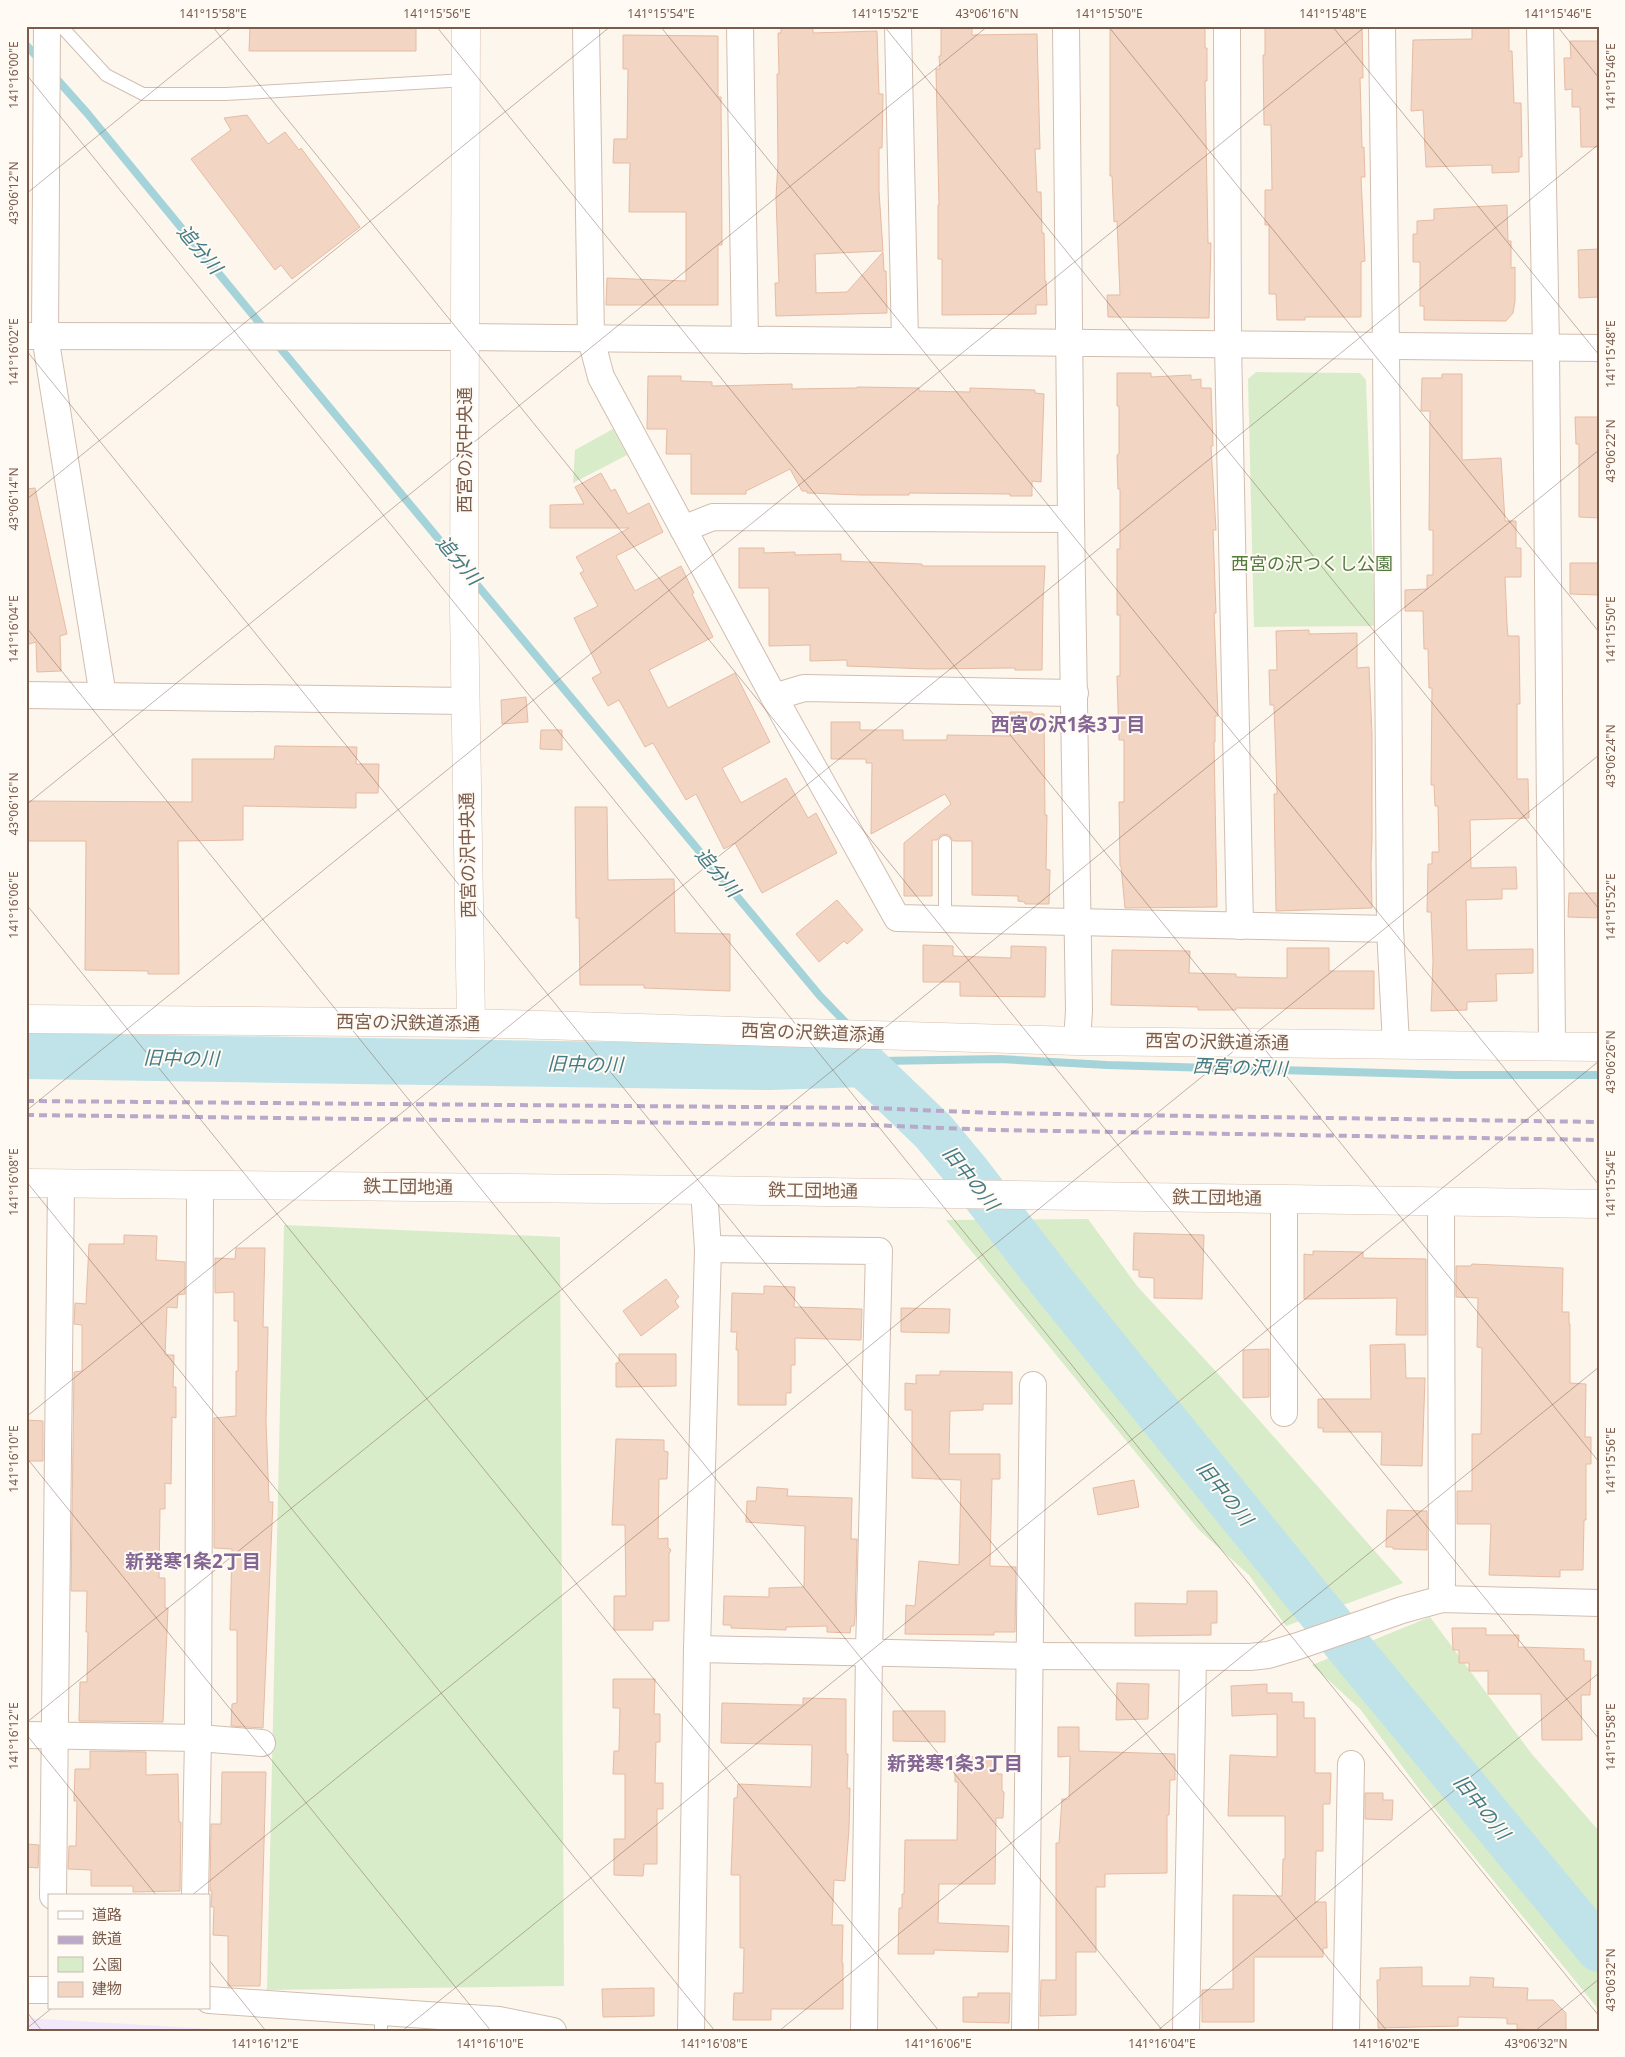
<svg xmlns="http://www.w3.org/2000/svg" width="1625" height="2057" font-family="'Noto Sans','Noto Sans JP',sans-serif">
<style>
.education{fill:#f3e8fa}
.green{fill:#d8ecc9}
.lines{fill:none;stroke-linecap:round;stroke-linejoin:round}
.stream{stroke:#a5d3da;stroke-width:8}
.river{stroke:#bfe3e8;stroke-width:46}
.building{fill:#f3d5c3;stroke:#e6bba3}
.lane-casing{stroke:#d1beb0;stroke-width:14}
.street-casing{stroke:#d1beb0;stroke-width:28}
.secondary-casing{stroke:#d6c0b0;stroke-width:29}
.lane{stroke:#fff;stroke-width:12}
.street{stroke:#fff;stroke-width:26}
.secondary{stroke:#fff;stroke-width:28}
.rail{stroke:#b9a8c9;stroke-width:4;stroke-dasharray:8 5;stroke-linecap:butt}
.ticks{fill:none;stroke:#7a5c4d;stroke-width:1;stroke-opacity:0.45}
.labels{text-anchor:middle;stroke-width:4;stroke-linejoin:round;paint-order:stroke}
.street-label{font-size:18px;fill:#7a5c4d;stroke:#fffaf3}
.park-label{font-size:18px;fill:#537a41;stroke:#fffaf3}
.water-label{font-size:19px;font-style:italic;fill:#437c86;stroke:#fffaf3}
.neighbourhood-label{font-size:19px;font-weight:bold;fill:#846695;stroke:#fffaf3}
.neatline{fill:none;stroke:#7a5c4d;stroke-width:2}
.ticks-label{font-size:12px;text-anchor:middle;fill:#7a5c4d}
</style>
<rect width="100%" height="100%" fill="#fdf6ec"/>
<polygon class="education" points="26,2018 247,2031 26,2031"/>
<g class="green">
<polygon points="1256,372 1360,373 1366,380 1375,626 1254,627 1248,379"/>
<polygon points="613,429 627,455 573,483 575,450"/>
<polygon points="1088,1219 1137,1286 1221,1377 1403,1583 1286,1626 1249,1575 1199,1530 946,1220"/>
<polygon points="284,1225 560,1237 564,1986 267,1990"/>
<polygon points="1430,1617 1531,1753 1599,1831 1599,2010 1422,1793 1360,1709 1312,1665"/>
</g>
<g class="lines">
<g class="stream">
<polyline points="26,45 40,60"/>
<polyline points="54,76 87,113 266,331"/>
<polyline points="276,343 456,560"/>
<polyline points="473,580 820,996 849,1026"/>
<polyline points="863,1042 880,1061"/>
<polyline points="863,1064 880,1061 1000,1059 1107,1065 1455,1075 1599,1075"/>
</g>
<polyline class="river" points="26,1056 769,1067 863,1064 933,1131 968,1173 1052,1282 1361,1662 1599,1949"/>
</g>
<g class="building">
<polygon points="250,26 416,26 416,51 249,51"/>
<polygon points="781,26 813,26 813,33 877,31 879,94 883,94 882,148 879,148 879,191 883,251 815,254 816,293 847,292 883,252 884,271 886,271 887,313 776,316 775,283 779,283 776,197 778,162 777,74 779,74 778,33 781,33"/>
<polygon points="941,26 972,26 972,35 1037,34 1040,149 1035,149 1037,192 1041,192 1042,233 1044,233 1045,281 1046,281 1047,305 1036,305 1036,314 942,315 942,259 938,259 938,205 939,205 936,69 940,69 939,56 941,56"/>
<polygon points="1110,26 1205,26 1205,48 1207,48 1207,81 1205,81 1208,243 1211,243 1209,318 1108,317 1107,295 1120,295 1117,221 1114,222 1112,176 1110,176"/>
<polygon points="1265,26 1362,26 1363,78 1360,78 1362,148 1364,147 1365,177 1361,177 1365,261 1361,262 1361,317 1305,317 1305,320 1277,320 1276,294 1269,294 1269,225 1265,225 1265,190 1272,190 1271,125 1264,125 1263,55 1265,55"/>
<polygon points="1472,26 1509,26 1509,51 1512,51 1514,103 1521,103 1522,157 1519,157 1519,172 1492,173 1492,165 1426,167 1423,110 1411,111 1413,40 1472,39"/>
<polygon points="623,35 718,36 718,97 721,97 722,245 718,245 718,305 606,305 607,278 686,281 686,212 629,212 630,163 613,163 614,139 627,139 628,69 623,69"/>
<polygon points="1570,41 1599,41 1599,147 1581,147 1580,107 1572,107 1572,89 1565,90 1564,58 1571,58"/>
<polygon points="247,115 268,144 285,132 299,150 301,148 360,227 292,279 281,265 275,270 191,159 231,130 224,118"/>
<polygon points="1507,205 1508,241 1511,241 1511,268 1515,267 1515,301 1513,313 1506,321 1424,320 1424,306 1420,306 1420,262 1413,262 1413,234 1417,234 1417,221 1434,220 1434,209"/>
<polygon points="1599,249 1599,297 1579,298 1578,250"/>
<polygon points="1117,373 1151,373 1151,377 1191,375 1191,380 1201,379 1201,388 1211,388 1213,446 1211,446 1216,530 1213,530 1216,613 1214,613 1218,716 1215,716 1215,742 1214,742 1217,907 1125,908 1121,866 1120,866 1119,802 1124,802 1124,740 1119,740 1117,676 1120,676 1120,615 1117,615 1117,549 1120,549 1120,489 1118,489 1117,455 1119,454 1119,406 1117,406"/>
<polygon points="1442,374 1462,374 1462,460 1501,458 1505,521 1516,521 1516,548 1521,548 1521,577 1505,577 1507,624 1508,636 1519,636 1520,704 1517,704 1517,779 1528,779 1529,818 1470,820 1471,868 1516,867 1517,889 1502,889 1502,899 1466,900 1467,948 1467,950 1533,949 1533,973 1496,974 1497,1001 1467,1002 1467,1010 1431,1011 1433,961 1431,912 1427,912 1428,864 1432,864 1432,852 1439,852 1438,806 1435,806 1434,785 1431,785 1432,688 1429,688 1428,649 1424,649 1423,611 1405,611 1405,590 1427,589 1427,575 1433,575 1433,530 1429,530 1430,411 1421,411 1422,378 1442,378"/>
<polygon points="648,376 681,376 681,381 712,382 712,386 792,384 792,389 857,388 857,387 919,388 919,391 970,392 970,388 1035,390 1035,393 1044,394 1041,482 1032,481 1032,496 1010,496 1010,494 909,493 909,495 861,495 807,493 807,491 802,491 790,469 746,491 746,494 691,494 691,454 666,454 667,429 647,429"/>
<polygon points="1575,417 1599,417 1599,518 1579,517 1579,444 1576,444"/>
<polygon points="601,473 611,491 615,489 628,514 649,503 663,532 616,556 635,591 681,566 694,593 692,594 713,637 649,670 668,708 735,673 770,742 722,768 741,803 786,778 808,818 816,813 837,853 762,893 735,843 724,849 696,794 686,800 653,743 645,747 619,700 608,706 592,678 601,673 574,618 598,606 580,573 584,571 576,557 629,528 550,528 550,505 584,504 575,487"/>
<polygon points="35,488 67,634 60,636 61,671 37,672 36,642 26,645 26,489"/>
<polygon points="739,548 764,548 764,553 795,552 795,555 841,554 841,561 922,564 922,566 1045,566 1043,601 1042,670 1015,670 1015,668 1010,668 928,669 847,666 847,660 810,661 810,645 769,646 769,588 739,588"/>
<polygon points="1570,563 1599,563 1599,595 1570,594"/>
<polygon points="1309,630 1309,634 1357,633 1357,668 1369,667 1372,734 1372,839 1371,865 1372,908 1276,911 1274,794 1277,794 1274,705 1270,705 1269,670 1277,670 1276,631"/>
<polygon points="526,697 528,722 502,724 501,700"/>
<polygon points="1010,712 1032,712 1033,714 1044,714 1045,815 1047,815 1046,869 1050,870 1049,904 1025,904 1025,902 1018,901 1018,896 972,895 972,841 953,841 949,835 945,834 941,835 937,840 932,840 932,896 904,896 904,843 951,804 945,794 871,834 872,763 866,763 866,759 831,759 831,722 860,722 860,730 903,730 903,740 947,740 947,735 1010,736"/>
<polygon points="541,730 562,730 562,750 540,749"/>
<polygon points="275,746 357,747 356,764 379,764 378,793 356,793 356,808 243,806 243,840 178,841 179,974 148,974 148,971 85,970 86,841 26,841 26,801 192,802 192,759 274,759"/>
<polygon points="575,807 607,807 608,880 674,879 675,933 730,934 730,991 644,988 644,985 580,985 579,918 576,918"/>
<polygon points="1569,893 1599,893 1599,918 1568,917"/>
<polygon points="837,900 863,930 847,944 844,941 819,962 796,934"/>
<polygon points="923,945 953,946 953,956 1011,958 1011,946 1046,947 1045,997 960,996 960,982 923,982"/>
<polygon points="1287,948 1329,948 1329,971 1374,971 1374,1009 1236,1008 1236,1010 1198,1010 1198,1007 1111,1005 1112,950 1190,951 1189,973 1236,974 1236,977 1287,978"/>
<polygon points="1134,1233 1204,1235 1202,1299 1154,1298 1154,1278 1139,1277 1139,1270 1133,1270"/>
<polygon points="124,1235 157,1236 156,1260 185,1262 185,1294 178,1295 177,1308 167,1307 165,1355 174,1355 173,1387 176,1387 176,1418 172,1417 171,1484 165,1483 165,1509 160,1509 159,1578 165,1578 165,1608 168,1608 163,1722 79,1721 80,1682 87,1682 88,1632 86,1632 87,1591 71,1591 74,1372 82,1371 82,1325 74,1324 75,1303 86,1304 89,1244 124,1244"/>
<polygon points="236,1248 265,1248 263,1327 268,1327 266,1421 269,1502 273,1502 263,1728 231,1726 232,1704 237,1703 237,1630 230,1630 232,1549 214,1548 214,1418 236,1416 236,1371 238,1371 238,1321 234,1321 234,1292 215,1293 215,1258 235,1259"/>
<polygon points="1313,1251 1363,1252 1363,1258 1426,1259 1426,1335 1396,1335 1397,1298 1304,1299 1304,1254 1313,1255"/>
<polygon points="1472,1264 1563,1268 1562,1312 1569,1312 1569,1324 1570,1324 1570,1383 1586,1384 1585,1437 1591,1437 1591,1464 1586,1464 1586,1520 1584,1520 1583,1570 1560,1570 1560,1577 1489,1575 1491,1524 1457,1524 1457,1491 1472,1491 1472,1434 1481,1434 1482,1348 1477,1347 1478,1298 1456,1297 1456,1266 1471,1266"/>
<polygon points="666,1279 679,1297 675,1301 679,1307 641,1336 623,1311"/>
<polygon points="764,1286 795,1287 794,1307 862,1309 861,1340 795,1338 795,1365 791,1365 791,1393 786,1393 786,1405 738,1405 738,1350 736,1350 737,1332 731,1332 732,1293 764,1294"/>
<polygon points="901,1308 950,1309 949,1333 901,1332"/>
<polygon points="1405,1344 1406,1378 1425,1378 1422,1466 1381,1465 1382,1432 1323,1432 1323,1428 1318,1428 1318,1399 1371,1399 1370,1345"/>
<polygon points="1269,1349 1269,1397 1243,1398 1243,1350"/>
<polygon points="619,1354 676,1354 676,1386 616,1387 616,1363 619,1363"/>
<polygon points="940,1371 1012,1372 1012,1404 983,1404 983,1410 950,1411 949,1454 1000,1454 1000,1479 992,1479 990,1566 1016,1567 1015,1632 994,1632 994,1635 905,1634 906,1605 915,1606 919,1561 959,1565 961,1480 912,1478 912,1410 905,1410 905,1383 916,1384 916,1375 940,1375"/>
<polygon points="26,1420 43,1421 43,1461 26,1461"/>
<polygon points="616,1439 664,1440 664,1451 668,1452 667,1479 659,1479 658,1539 668,1538 668,1547 671,1550 669,1554 669,1621 653,1621 653,1630 614,1630 614,1596 626,1596 625,1525 612,1525"/>
<polygon points="1134,1480 1139,1507 1098,1515 1093,1488"/>
<polygon points="757,1487 788,1489 787,1496 852,1498 851,1539 857,1539 855,1617 854,1626 851,1626 850,1633 827,1632 827,1626 786,1627 786,1630 731,1628 731,1625 723,1625 724,1596 769,1597 769,1588 804,1587 805,1526 746,1522 747,1501 756,1501"/>
<polygon points="1387,1510 1427,1511 1427,1550 1393,1549 1393,1547 1386,1547"/>
<polygon points="1187,1591 1217,1591 1217,1623 1211,1623 1211,1635 1135,1636 1135,1603 1187,1604"/>
<polygon points="1452,1628 1486,1628 1486,1635 1519,1635 1518,1647 1584,1649 1584,1661 1591,1661 1590,1695 1581,1695 1582,1740 1542,1740 1541,1694 1488,1694 1488,1671 1469,1671 1469,1663 1459,1663 1459,1650 1453,1650"/>
<polygon points="613,1679 655,1679 654,1714 660,1714 660,1742 656,1742 655,1783 663,1783 663,1809 657,1809 657,1864 644,1864 643,1876 614,1875 614,1839 625,1839 625,1774 613,1774 614,1751 619,1751 620,1708 613,1708"/>
<polygon points="1117,1683 1149,1684 1148,1719 1116,1720"/>
<polygon points="1267,1684 1267,1693 1292,1693 1292,1702 1304,1702 1304,1718 1315,1718 1315,1773 1331,1773 1330,1804 1323,1804 1323,1851 1316,1851 1315,1902 1326,1902 1327,1948 1323,1948 1323,1957 1254,1957 1254,2022 1202,2022 1202,1990 1233,1989 1233,1895 1282,1896 1283,1859 1285,1859 1285,1816 1228,1816 1230,1755 1277,1757 1277,1714 1232,1716 1231,1686"/>
<polygon points="803,1698 846,1699 846,1754 848,1754 847,1788 850,1788 849,1829 845,1881 834,1880 832,1925 843,1925 842,1963 843,1963 843,2009 771,2009 771,2020 733,2020 734,1993 743,1993 744,1948 740,1948 740,1875 731,1875 734,1798 737,1798 738,1784 811,1787 812,1745 721,1743 722,1703 803,1705"/>
<polygon points="893,1711 945,1711 945,1742 893,1741"/>
<polygon points="1058,1727 1079,1727 1079,1751 1175,1754 1175,1780 1170,1780 1169,1815 1167,1815 1167,1873 1105,1874 1105,1887 1096,1887 1096,1952 1076,1952 1076,2015 1040,2016 1041,1980 1056,1980 1056,1843 1059,1843 1062,1799 1069,1799 1070,1756 1058,1757"/>
<polygon points="90,1751 146,1752 146,1775 178,1774 179,1822 181,1822 180,1891 133,1892 133,1886 91,1886 91,1870 68,1869 69,1846 76,1846 77,1801 74,1801 75,1769 90,1769"/>
<polygon points="955,1756 991,1757 992,1766 997,1766 997,1774 1002,1774 1002,1791 1004,1792 1003,1818 996,1818 995,1884 939,1884 938,1923 1009,1926 1008,1952 934,1950 934,1954 898,1954 899,1908 902,1908 902,1894 904,1894 905,1840 957,1840 958,1782 955,1782"/>
<polygon points="222,1772 266,1772 260,1986 228,1986 228,1936 213,1935 214,1907 211,1907 212,1891 210,1891 211,1824 221,1824"/>
<polygon points="1365,1793 1383,1793 1383,1800 1393,1800 1392,1820 1365,1819"/>
<polygon points="28,1844 39,1845 38,1868 26,1867 26,1845"/>
<polygon points="1422,1967 1422,1986 1470,1986 1470,1977 1494,1978 1493,1987 1528,1988 1527,2000 1553,2000 1566,2013 1566,2031 1517,2029 1517,2024 1507,2024 1507,2018 1458,2017 1458,2026 1378,2028 1377,1980 1380,1980 1380,1968"/>
<polygon points="654,1988 654,2016 603,2017 602,1989"/>
<polygon points="978,1993 1010,1993 1009,2023 963,2022 963,1997 978,1997"/>
</g>
<g class="lines">
<defs>
<g id="lane">
<polyline points="61,26 106,75 143,94 226,94 466,80"/>
<polyline points="945,920 945,842"/>
<polyline points="381,2012 381,2031"/>
</g>
<g id="street">
<polyline points="47,26 45,336 103,696"/>
<polyline points="586,26 591,339 601,377 774,697 897,918 1390,929"/>
<polyline points="740,26 745,340"/>
<polyline points="898,26 905,341"/>
<polyline points="1066,26 1071,519 1079,1011 1077,1041"/>
<polyline points="1227,26 1228,344 1240,926"/>
<polyline points="1382,26 1386,345 1390,929 1396,1044"/>
<polyline points="1540,26 1546,347 1552,1046"/>
<polyline points="26,336 466,337 1599,348"/>
<polyline points="683,529 713,517 1071,519"/>
<polyline points="26,695 466,701"/>
<polyline points="774,697 804,688 1075,693"/>
<polyline points="1284,1199 1284,1413"/>
<polyline points="1441,1202 1442,1599"/>
<polyline points="708,1249 879,1251 869,1652 864,2031"/>
<polyline points="697,1649 1030,1656 1250,1657 1268,1655 1298,1646 1402,1610 1442,1599 1599,1603"/>
<polyline points="26,1735 198,1738 262,1743"/>
<polyline points="53,1896 61,1184"/>
<polyline points="195,1896 198,1738 200,1185"/>
<polyline points="26,1990 49,1990"/>
<polyline points="209,2000 499,2020 553,2031"/>
<polyline points="691,2031 697,1649 708,1249 704,1190"/>
<polyline points="1025,2031 1033,1385"/>
<polyline points="1186,2031 1193,1657"/>
<polyline points="1346,2031 1351,1764"/>
</g>
<g id="secondary">
<polyline points="466,26 464,608 471,1023"/>
<polyline points="26,1019 471,1023 1077,1041 1599,1047"/>
<polyline points="26,1183 704,1190 1599,1204"/>
</g>
</defs>
<use href="#lane" class="lane-casing"/>
<use href="#street" class="street-casing"/>
<use href="#secondary" class="secondary-casing"/>
<use href="#lane" class="lane"/>
<use href="#street" class="street"/>
<use href="#secondary" class="secondary"/>
<g class="rail">
<polyline points="26,1101 871,1108 993,1113 1599,1122"/>
<polyline points="26,1115 870,1125 995,1130 1599,1140"/>
</g>
</g>
<path class="ticks" d="M212,26l1387,1713M436,26l1163,1436M660,26l939,1159M884,26l715,883M1108,26l491,606M1332,26l267,329M1557,26l42,52M26,74l1573,1942M26,194l207,-168M26,350l1361,1681M26,500l585,-474M26,627l1137,1404M26,805l962,-779M26,904l913,1127M26,1111l1340,-1085M26,1181l689,850M26,1417l1573,-1273M26,1457l465,574M26,1723l1573,-1273M26,1734l131,162M191,1896l1408,-1141M209,1960l57,71M26,2011l16,20M26,2029l26,-21M402,2031l1197,-970M779,2031l820,-664M1157,2031l442,-358M1535,2031l64,-52"/>
<g class="labels">
<g class="street-label">
<text transform="translate(465 450) rotate(-90)" y="6">西宮の沢中央通</text>
<text transform="translate(468 855) rotate(-91)" y="6">西宮の沢中央通</text>
<text transform="translate(408 1023) rotate(1)" y="6">西宮の沢鉄道添通</text>
<text transform="translate(813 1033) rotate(2)" y="6">西宮の沢鉄道添通</text>
<text transform="translate(1217 1042) rotate(1)" y="6">西宮の沢鉄道添通</text>
<text transform="translate(408 1187) rotate(1)" y="6">鉄工団地通</text>
<text transform="translate(813 1191) rotate(1)" y="6">鉄工団地通</text>
<text transform="translate(1217 1198) rotate(1)" y="6">鉄工団地通</text>
</g>
<g class="park-label">
<text x="1312" y="570">西宮の沢つくし公園</text>
</g>
<g class="water-label">
<text transform="translate(200 249) rotate(50)" y="7">追分川</text>
<text transform="translate(459 560) rotate(50)" y="7">追分川</text>
<text transform="translate(718 872) rotate(50)" y="7">追分川</text>
<text transform="translate(181 1058) rotate(1)" y="7">旧中の川</text>
<text transform="translate(585 1064) rotate(1)" y="7">旧中の川</text>
<text transform="translate(1240 1067) rotate(2)" y="7">西宮の沢川</text>
<text transform="translate(971 1178) rotate(51)" y="7">旧中の川</text>
<text transform="translate(1225 1493) rotate(51)" y="7">旧中の川</text>
<text transform="translate(1482 1807) rotate(51)" y="7">旧中の川</text>
</g>
<g class="neighbourhood-label">
<text x="1068" y="731">西宮の沢1条3丁目</text>
<text x="193" y="1568">新発寒1条2丁目</text>
<text x="955" y="1770">新発寒1条3丁目</text>
</g>
</g>
<rect width="1625" height="2057" fill="none" stroke="#fffaf3" stroke-width="55"/>
<rect x="48" y="1894" width="162" height="115" fill="#fffaf3" stroke="#cabbb1"/>
<rect x="58" y="1911" width="25" height="8" fill="#ffffff" stroke="#cabbb1"/>
<text x="92" y="1920" font-size="15" fill="#7a5c4d">道路</text>
<rect x="58" y="1936" width="25" height="8" fill="#b9a8c9" stroke="#cabbb1"/>
<text x="92" y="1944" font-size="15" fill="#7a5c4d">鉄道</text>
<rect x="58" y="1957" width="25" height="15" fill="#d8ecc9" stroke="#cabbb1"/>
<text x="92" y="1970" font-size="15" fill="#7a5c4d">公園</text>
<rect x="58" y="1982" width="25" height="15" fill="#f3d5c3" stroke="#cabbb1"/>
<text x="92" y="1994" font-size="15" fill="#7a5c4d">建物</text>
<rect x="28" y="28" width="1570" height="2002" class="neatline"/>
<g class="ticks-label">
<text x="213" y="18">141°15'58"E</text>
<text x="437" y="18">141°15'56"E</text>
<text x="661" y="18">141°15'54"E</text>
<text x="885" y="18">141°15'52"E</text>
<text x="987" y="18">43°06'16"N</text>
<text x="1109" y="18">141°15'50"E</text>
<text x="1333" y="18">141°15'48"E</text>
<text x="1558" y="18">141°15'46"E</text>
<text transform="translate(14 75) rotate(-90)" y="4">141°16'00"E</text>
<text transform="translate(1611 77) rotate(-90)" y="4">141°15'46"E</text>
<text transform="translate(14 193) rotate(-90)" y="4">43°06'12"N</text>
<text transform="translate(14 352) rotate(-90)" y="4">141°16'02"E</text>
<text transform="translate(1611 354) rotate(-90)" y="4">141°15'48"E</text>
<text transform="translate(1611 451) rotate(-90)" y="4">43°06'22"N</text>
<text transform="translate(14 499) rotate(-90)" y="4">43°06'14"N</text>
<text transform="translate(14 629) rotate(-90)" y="4">141°16'04"E</text>
<text transform="translate(1611 630) rotate(-90)" y="4">141°15'50"E</text>
<text transform="translate(1611 756) rotate(-90)" y="4">43°06'24"N</text>
<text transform="translate(14 804) rotate(-90)" y="4">43°06'16"N</text>
<text transform="translate(14 905) rotate(-90)" y="4">141°16'06"E</text>
<text transform="translate(1611 907) rotate(-90)" y="4">141°15'52"E</text>
<text transform="translate(1611 1062) rotate(-90)" y="4">43°06'26"N</text>
<text transform="translate(14 1182) rotate(-90)" y="4">141°16'08"E</text>
<text transform="translate(1611 1184) rotate(-90)" y="4">141°15'54"E</text>
<text transform="translate(14 1459) rotate(-90)" y="4">141°16'10"E</text>
<text transform="translate(1611 1461) rotate(-90)" y="4">141°15'56"E</text>
<text transform="translate(14 1736) rotate(-90)" y="4">141°16'12"E</text>
<text transform="translate(1611 1737) rotate(-90)" y="4">141°15'58"E</text>
<text transform="translate(1611 1980) rotate(-90)" y="4">43°06'32"N</text>
<text x="265" y="2048">141°16'12"E</text>
<text x="490" y="2048">141°16'10"E</text>
<text x="714" y="2048">141°16'08"E</text>
<text x="938" y="2048">141°16'06"E</text>
<text x="1162" y="2048">141°16'04"E</text>
<text x="1386" y="2048">141°16'02"E</text>
<text x="1536" y="2048">43°06'32"N</text>
</g>
</svg>
